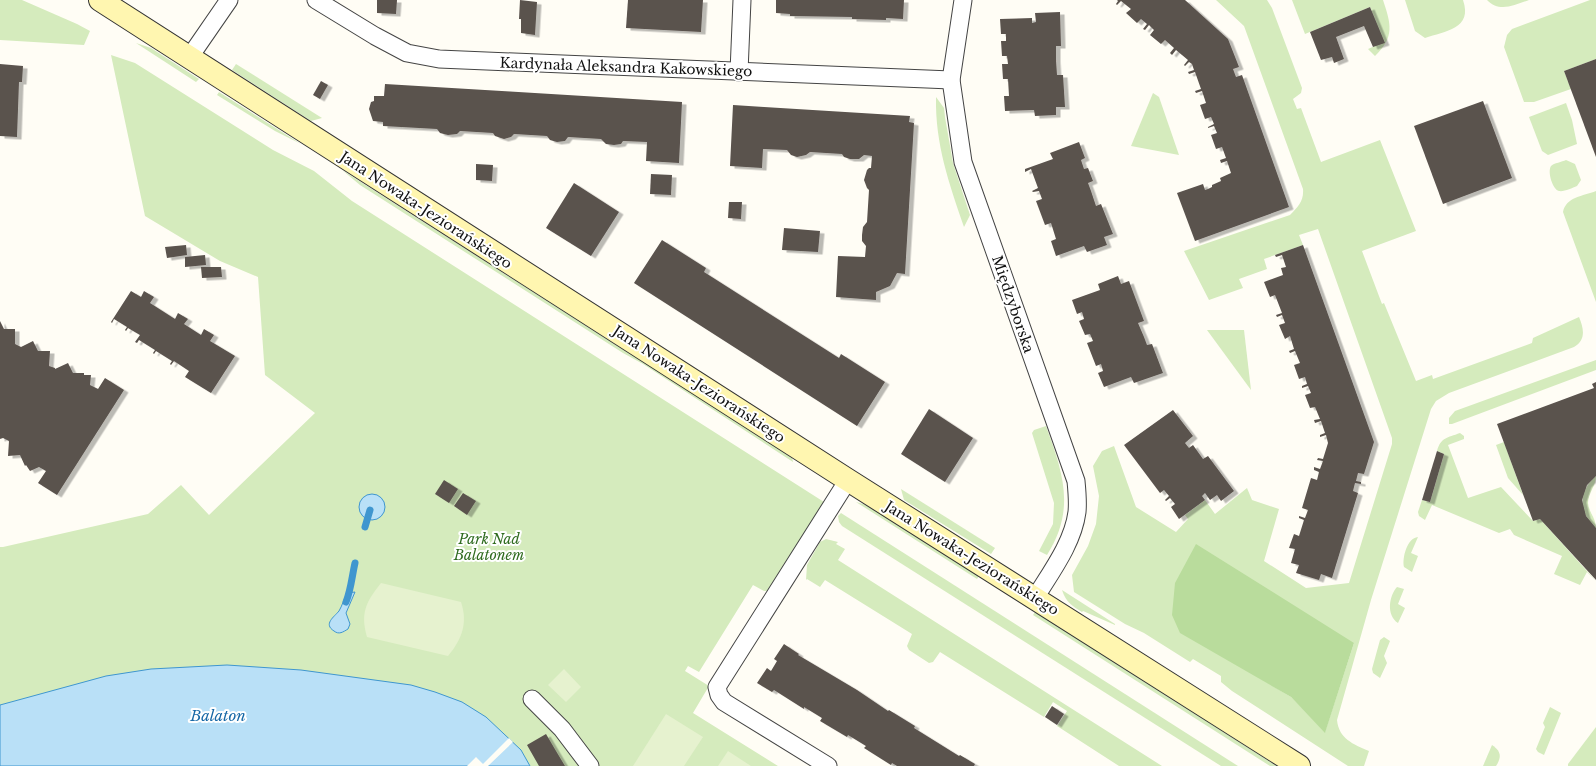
<svg xmlns="http://www.w3.org/2000/svg" width="1596" height="766" font-family="'Libre Baskerville',serif">
<style>
.green{fill:#d5ebbd;fill-rule:evenodd}
.forest{fill:#b9dc9c}
.pitch{fill:#e6f2cf}
.water{fill:#b9e0f7;stroke:#3f96cf}
.pier{fill:#fffdf5}
.lines{fill:none;stroke-linecap:round;stroke-linejoin:round}
.stream{stroke:#3f96cf;stroke-width:7}
.building{fill:#5a524d;filter:url(#shadow)}
.street-casing{stroke:#444;stroke-width:19}
.secondary-casing{stroke:#333;stroke-width:24}
.street{stroke:#fff;stroke-width:17}
.secondary{stroke:#fff6b0;stroke-width:22}
.labels{text-anchor:middle;stroke-width:4;stroke-linejoin:round;paint-order:stroke}
.street-label{font-size:14px;fill:#111;stroke:#fff}
.park-label{font-size:14px;font-style:italic;fill:#2f6b1f;stroke:#fff}
.water-label{font-size:15px;font-style:italic;fill:#1768a6;stroke:#fff}
</style>
<defs>
<filter id="shadow"><feDropShadow dx="4.5" dy="2.5" stdDeviation="0" flood-color="#0004"/></filter>
</defs>
<rect width="100%" height="100%" fill="#fffdf5"/>
<g class="green">
<polygon points="0,0 22,0 77,24 90,31 84,45 0,40"/>
<path d="M1216,0h51l5,8 30,80 -1,5 -8,6 4,10 4,-1 20,54 59,-22 36,91 -54,20 20,53 2,-1 32,78 16,-6 1,4 99,-36 1,-5 46,-21c5,12 7,23 -5,30l-125,46 -13,8 -5,8 -60,191 -34,120c2,19 16,24 32,31l-5,15h-16l-116,-75 -11,-9v-6l-28,-17 -3,3 -46,-29 -19,-9 -51,-32 -2,-17 16,-29 8,-22 3,-28 -6,-30 9,-15 12,-5 22,61 40,25 12,-13 -3,-4 20,-15 10,14 32,-26 5,12 27,9 -15,52 42,27 43,-5 43,-139v-6l-74,-209 -19,6 4,10 -39,14 3,10 -28,10 4,9 -34,12 -25,-49 106,-36c8,-8 14,-14 13,-26l-59,-163zM1354,643l-29,89 -34,-35 -50,-30z"/>
<path d="M1292,0h91c8,24 12,37 -8,56l-7,-7 16,-7 -14,-35 -65,27z"/>
<path d="M1405,0h58c10,29 -18,31 -38,38l-10,-7z"/>
<path d="M1487,0h42c-14,5 -30,13 -42,0z"/>
<polygon points="1590,0 1596,0 1596,59 1564,71 1571,89 1534,102 1524,102 1504,47 1507,35 1512,29"/>
<polygon points="136,43 151,48 199,79 196,82"/>
<polygon points="111,55 135,63 273,150 314,171 352,201 824,502 767,591 764,591 753,585 699,672 688,666 685,671 709,686 693,713 778,766 0,766 0,547 3,547 148,514 181,485 209,515 315,413 265,375 258,277 220,261 145,216"/>
<polygon points="236,64 322,118 311,121 232,70"/>
<polygon points="219,92 301,144 275,131 217,95"/>
<polygon points="1153,93 1159,97 1179,155 1131,146"/>
<path d="M936,97l8,11 1,9 8,46 17,52 -6,12c-15,-44 -29,-83 -28,-130z"/>
<polygon points="1566,103 1572,120 1577,144 1548,155 1542,151 1529,117"/>
<path d="M1566,160l9,4 6,16 -4,6c-5,2 -13,6 -18,5 -6,-1 -12,-19 -8,-25 3,-3 11,-4 15,-6z"/>
<polygon points="342,170 792,457 793,462 643,364 623,353 360,185"/>
<path d="M1596,191v111l-33,-90c3,-15 20,-16 33,-21z"/>
<polygon points="1207,330 1244,330 1251,390"/>
<polygon points="1596,360 1596,370 1452,424 1449,424 1449,418 1455,411"/>
<path d="M1046,426c17,47 30,83 1,129l-8,-4 14,-27 1,-21 -22,-70 2,-3z"/>
<path d="M1460,433l4,3v3l-16,6 20,53 33,-11 32,34 7,-2 56,62 -9,-9 -7,13 -26,-11 8,-18 -48,-21 -4,-6 -11,4 -67,-28 -7,15 -6,-4 -1,-4 4,-12 8,2 14,-48 -7,-3c4,-14 10,-13 23,-18z"/>
<polygon points="1504,442 1523,495 1508,478 1496,445"/>
<path d="M1596,476c0,10 -8,17 -8,27 1,10 8,15 8,25 -18,-16 -18,-36 0,-52z"/>
<polygon points="901,489 995,548 991,554 904,500"/>
<polygon points="856,502 867,505 979,576 977,579"/>
<polygon points="841,513 1238,766 1221,766 842,526 839,522 838,516"/>
<path d="M1418,537l-7,16 7,3 -6,16 -8,-5c-2,-9 3,-29 14,-30z"/>
<polygon points="826,539 838,542 836,544 845,549 838,560 1162,766 1119,766 1057,726 1067,711 1053,702 1044,717 940,652 933,662 929,663 909,650 907,646 912,634 825,580 820,587 807,579 806,580 807,565 820,542"/>
<path d="M1397,587l7,2 -6,15 7,4 -7,15c-12,-8 -9,-27 -1,-36z"/>
<path d="M1062,590l53,34v1l-32,-14 -1,1c-10,-6 -16,-10 -20,-22z"/>
<polygon points="1035,612 1277,766 1270,766 1033,615"/>
<polygon points="1384,637 1390,641 1384,656 1387,663 1380,678 1373,673 1372,669 1380,640"/>
<polygon points="1550,707 1561,713 1544,755 1538,752 1536,749 1545,727 1543,723"/>
<polygon points="1596,727 1596,766 1568,766 1568,764"/>
<path d="M1492,745c9,6 10,12 4,21h-13z"/>
</g>
<polygon class="forest" points="1196,544 1354,643 1325,733 1291,697 1180,633 1172,615 1175,583"/>
<g class="pitch">
<path d="M381,583l80,19c7,21 1,37 -13,54l-81,-19c-7,-24 -1,-35 14,-54z"/>
<polygon points="564,669 581,687 566,702 548,685"/>
<polygon points="666,714 703,737 684,766 633,766"/>
<polygon points="728,751 751,766 718,766"/>
</g>
<g class="water">
<circle cx="372" cy="507" r="13"/>
<path d="M355,592l-9,21 4,11 -2,5c-5,3 -9,6 -14,2 -11,-7 0,-14 5,-20 3,-5 5,-12 8,-18z"/>
<polygon points="227,665 301,670 411,685 435,692 462,702 486,717 521,750 530,766 0,766 0,705 106,676 151,669"/>
</g>
<polygon class="pier" points="509,738 513,742 488,766 467,766 476,757 483,764"/>
<g class="lines">
<g class="stream">
<polyline points="365,527 370,510"/>
<path d="M346,602c5,-12 6,-26 9,-39"/>
</g>
</g>
<g class="building">
<polygon points="377,0 397,0 396,14 377,13"/>
<polygon points="520,0 537,2 535,35 521,33 521,19 519,19"/>
<polygon points="628,0 703,0 701,32 626,28"/>
<polygon points="776,0 904,0 903,19 886,18 886,20 852,19 852,17 790,16 790,14 776,13"/>
<polygon points="1117,0 1185,0 1228,39 1239,67 1233,69 1236,77 1242,75 1289,207 1195,241 1177,193 1203,184 1205,190 1208,189 1212,187 1212,185 1221,181 1220,178 1231,173 1227,161 1221,163 1220,160 1226,158 1222,147 1216,149 1211,135 1217,133 1214,126 1208,128 1208,127 1214,124 1211,117 1205,119 1200,105 1206,103 1202,91 1196,93 1195,91 1201,89 1195,72 1189,74 1188,72 1194,70 1192,64 1189,62 1185,66 1184,65 1188,60 1176,50 1172,55 1170,53 1174,48 1165,40 1161,44 1150,35 1154,30 1149,25 1145,30 1143,29 1147,24 1141,19 1137,23 1126,13 1131,9 1121,1 1117,5 1116,4 1118,1"/>
<polygon points="1370,7 1385,43 1373,47 1364,26 1336,37 1344,59 1334,63 1332,57 1321,60 1310,32"/>
<polygon points="1060,12 1061,46 1056,46 1056,60 1057,75 1063,75 1065,107 1056,107 1056,115 1035,116 1034,110 1005,111 1004,96 1009,96 1008,79 1003,79 1002,64 1008,64 1007,56 1002,56 1001,41 1006,41 1006,34 1001,34 1000,19 1032,18 1032,23 1036,22 1035,13"/>
<polygon points="1596,59 1596,157 1564,71"/>
<polygon points="0,64 23,66 22,82 19,82 17,137 0,136"/>
<polygon points="321,81 328,85 320,99 313,95"/>
<polygon points="385,84 682,102 679,163 646,161 647,142 623,141 621,144 614,145 606,144 601,139 568,137 565,141 557,142 550,140 547,136 514,134 511,137 504,139 495,136 493,133 460,131 457,134 448,135 440,133 437,129 383,126 383,122 373,121 369,109 371,102 374,101 374,96 384,96"/>
<polygon points="1483,101 1512,178 1443,204 1414,126"/>
<polygon points="733,105 910,116 909,122 914,123 905,274 897,273 890,286 876,292 876,300 836,297 838,256 865,257 866,246 862,241 862,235 863,227 867,222 869,190 867,188 864,180 867,170 869,168 871,168 872,156 864,155 859,159 850,159 844,157 842,154 810,152 806,155 797,157 791,155 787,150 763,149 762,168 730,166"/>
<polygon points="1079,142 1085,158 1081,160 1084,169 1088,168 1093,181 1088,183 1091,191 1096,206 1101,204 1113,234 1104,237 1107,245 1087,252 1084,246 1056,256 1051,241 1056,239 1051,223 1045,225 1036,201 1042,199 1039,191 1033,192 1032,191 1038,188 1031,169 1025,172 1025,169 1053,159 1050,153"/>
<polygon points="476,164 493,165 492,181 476,180"/>
<polygon points="651,174 672,175 671,195 650,194"/>
<polygon points="574,183 619,212 591,256 546,228"/>
<polygon points="729,202 742,202 741,219 728,218"/>
<polygon points="784,228 820,231 818,252 782,250"/>
<polygon points="662,240 706,268 704,272 839,358 841,354 885,382 857,426 634,283"/>
<polygon points="186,245 187,255 167,258 165,247"/>
<polygon points="1303,245 1374,442 1364,474 1358,473 1356,481 1361,482 1361,484 1355,483 1353,491 1358,493 1332,578 1321,574 1319,580 1296,573 1299,565 1291,563 1295,549 1289,548 1294,534 1299,536 1304,520 1299,518 1299,516 1305,518 1308,510 1302,508 1311,478 1317,480 1319,472 1314,470 1314,467 1320,469 1323,461 1317,460 1318,458 1323,459 1328,443 1326,435 1320,437 1320,435 1325,433 1321,421 1315,423 1314,420 1320,419 1315,407 1310,408 1305,395 1311,393 1308,386 1302,388 1302,386 1307,384 1305,377 1299,379 1294,365 1300,363 1295,351 1290,353 1289,351 1294,349 1290,336 1285,339 1279,325 1285,323 1282,315 1277,317 1276,315 1282,313 1275,295 1270,297 1264,282 1283,275 1281,268 1286,267 1282,255 1276,257 1275,255"/>
<polygon points="205,255 206,265 185,267 185,257"/>
<polygon points="201,267 221,267 222,277 202,278"/>
<polygon points="1118,276 1121,284 1129,281 1144,321 1138,323 1144,337 1147,345 1152,344 1163,373 1134,383 1131,377 1104,387 1098,373 1103,371 1101,364 1096,366 1087,343 1093,341 1090,334 1085,335 1079,321 1084,319 1082,312 1077,314 1072,300 1100,290 1098,284"/>
<polygon points="131,291 141,297 144,291 154,297 150,303 175,319 178,313 188,319 184,324 201,335 204,329 214,335 210,341 235,356 211,393 185,377 189,371 174,361 171,365 170,364 172,361 156,351 154,354 153,353 155,350 139,340 137,343 135,342 140,335 128,328 126,331 125,330 127,327 114,319 112,323 111,322"/>
<polygon points="0,321 4,329 15,329 15,344 21,347 33,341 38,351 50,351 49,366 55,368 55,369 68,363 73,373 84,373 84,375 91,375 90,385 98,389 105,378 124,390 57,495 38,483 46,471 39,467 30,471 26,465 25,466 20,455 8,456 9,441 3,438 0,439"/>
<polygon points="1596,382 1596,476 1587,485 1582,500 1586,516 1596,528 1596,580 1540,519 1533,521 1497,424 1594,388 1592,384"/>
<polygon points="929,409 973,438 945,482 901,454"/>
<polygon points="1173,410 1193,436 1185,443 1189,448 1193,445 1203,459 1208,456 1234,491 1221,501 1217,495 1210,500 1205,493 1202,496 1205,500 1179,519 1171,507 1175,504 1170,498 1166,501 1165,500 1169,496 1164,490 1160,493 1124,445"/>
<polygon points="1437,451 1444,454 1430,502 1422,500"/>
<polygon points="444,480 458,489 449,503 435,494"/>
<polygon points="463,493 476,501 467,515 454,506"/>
<polygon points="784,644 799,654 798,655 857,690 888,711 889,710 915,726 914,728 959,756 960,755 975,764 974,766 897,766 892,763 891,765 864,748 866,746 848,735 847,737 820,721 822,718 804,707 804,709 774,690 772,692 757,683 767,668 771,671 777,661 774,659"/>
<polygon points="1052,706 1064,714 1057,725 1045,717"/>
<polygon points="546,734 556,751 565,766 539,766 527,745"/>
</g>
<g class="lines">
<defs>
<g id="street">
<polyline points="316,0 375,36 407,53 439,59 951,80"/>
<path d="M963,0l-12,80 12,82 113,319c1,10 2,21 1,31 -4,31 -26,60 -42,86"/>
<polyline points="189,58 229,0"/>
<polyline points="739,72 742,0"/>
<polyline points="532,699 562,729 590,766"/>
<polyline points="828,766 724,702 719,695 717,687 848,480"/>
</g>
<polyline id="secondary" points="100,0 848,480 1299,766"/>
</defs>
<use href="#street" class="street-casing"/>
<use href="#secondary" class="secondary-casing"/>
<use href="#street" class="street"/>
<use href="#secondary" class="secondary"/>
</g>
<g class="labels">
<g class="street-label">
<text transform="translate(626 67) rotate(2)" y="5">Kardynała Aleksandra Kakowskiego</text>
<text transform="translate(426 210) rotate(33)" y="5">Jana Nowaka-Jeziorańskiego</text>
<text transform="translate(1013 304) rotate(71)" y="5">Międzyborska</text>
<text transform="translate(699 384) rotate(33)" y="5">Jana Nowaka-Jeziorańskiego</text>
<text transform="translate(972 558) rotate(32)" y="5">Jana Nowaka-Jeziorańskiego</text>
</g>
<g class="park-label">
<text x="489" y="544">Park Nad<tspan x="489" dy="16">Balatonem</tspan></text>
</g>
<g class="water-label">
<text x="218" y="721">Balaton</text>
</g>
</g>
</svg>
